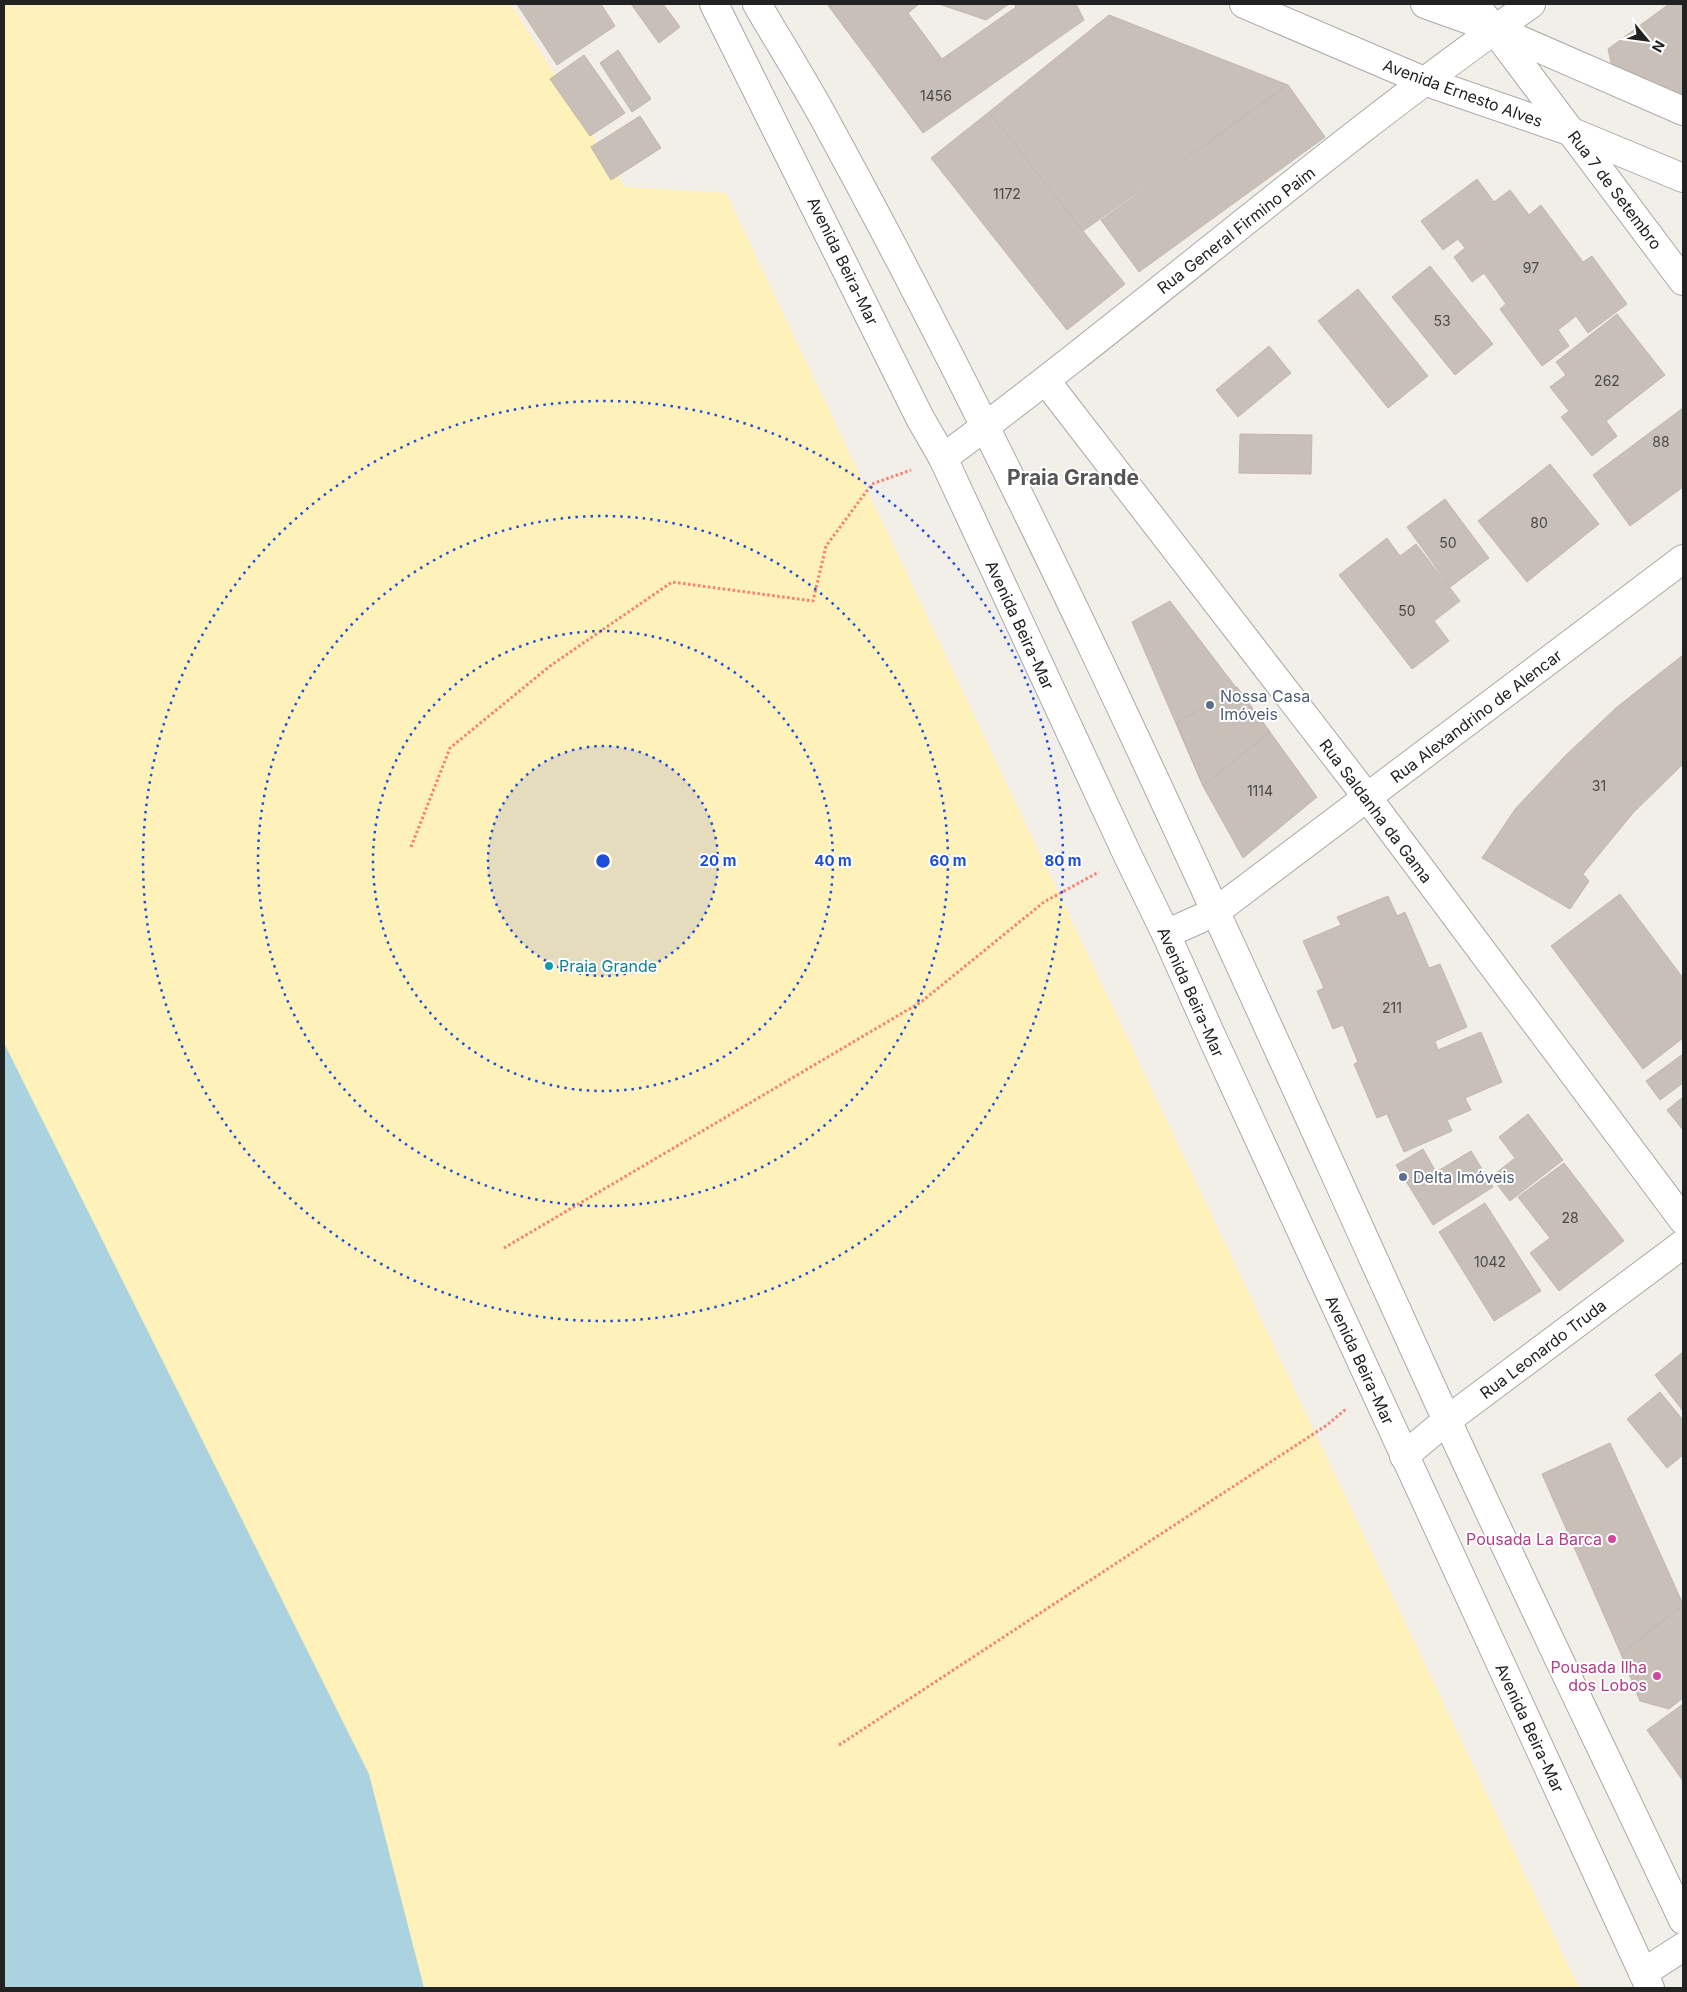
<svg xmlns="http://www.w3.org/2000/svg" width="1687" height="1992" font-family="Inter,sans-serif">
<style>
.sand{fill:#fff1ba}
.water{fill:#aad3df}
.building{fill:#c7bfb8;stroke:#c4b6ab}
.lines{fill:none;stroke-linecap:round;stroke-linejoin:round}
.minor-casing{stroke:#a9a9a9;stroke-width:30}
.tertiary-casing{stroke:#a9a9a9;stroke-width:30}
.path{stroke:#fa8072;stroke-width:3;stroke-dasharray:2.5 2.5;stroke-linecap:butt}
.minor{stroke:#fff;stroke-width:28}
.tertiary{stroke:#fff;stroke-width:28}
.ring{fill:none;stroke:#1d4ed8;stroke-width:2.5;stroke-dasharray:2.5 5}
.service-dot{fill:#5c6f8a;stroke:#fff;stroke-width:2}
.culture-dot{fill:#0f9aa8;stroke:#fff;stroke-width:2}
.hotel-dot{fill:#d1479c;stroke:#fff;stroke-width:2}
.labels{text-anchor:middle;stroke-width:4;stroke-linejoin:round;paint-order:stroke}
.number-label{font-size:14px;fill:#4b4948}
.street-label{font-size:16px;fill:#222;stroke:#fff}
.service-label{font-size:16px;fill:#4e5e75;stroke:#fff;text-anchor:start}
.culture-label{font-size:16px;fill:#0d838f;stroke:#fff;text-anchor:start}
.hotel-label{font-size:16px;fill:#b23c85;stroke:#fff;text-anchor:end}
.district-label{font-size:21px;font-weight:bold;fill:#555;stroke:#fff}
.centre{fill:#1d4ed8;stroke:#fff;stroke-width:2.5}
.ring-label{font-size:15px;text-anchor:middle;font-weight:bold;fill:#1d4ed8;stroke:#fff;stroke-width:4;stroke-linejoin:round;paint-order:stroke}
</style>
<rect width="100%" height="100%" fill="#f2efe9"/>
<polygon class="sand" points="4,4 511,4 625,187 726,193 1579,1988 424,1988 369,1774 4,1043"/>
<polygon class="water" points="4,1043 369,1774 424,1988 4,1988"/>
<g class="building">
<polygon points="517,4 601,4 615,26 557,65"/>
<polygon points="631,4 663,4 680,27 659,43"/>
<polygon points="827,4 919,4 908,13 942,59 1016,7 1014,4 1076,4 1084,20 923,133"/>
<polygon points="939,4 1009,4 986,20"/>
<polygon points="1669,4 1683,4 1683,52 1680,54 1683,56 1683,102 1614,75 1608,49"/>
<polygon points="1109,15 1288,85 1083,231 989,112"/>
<polygon points="618,50 651,99 632,112 600,63"/>
<polygon points="584,55 625,113 590,136 550,79"/>
<polygon points="1288,85 1325,137 1139,272 1101,220"/>
<polygon points="989,112 1125,284 1067,330 931,158"/>
<polygon points="640,116 661,148 611,180 591,147"/>
<polygon points="1477,179 1494,202 1510,190 1529,215 1541,205 1583,262 1592,256 1627,304 1588,333 1576,316 1558,330 1569,346 1542,366 1500,309 1506,304 1484,273 1472,282 1454,257 1465,248 1458,239 1443,250 1421,221"/>
<polygon points="1430,266 1493,344 1455,375 1392,297"/>
<polygon points="1358,289 1428,376 1388,408 1318,321"/>
<polygon points="1617,314 1665,375 1606,421 1617,436 1592,456 1561,417 1569,411 1550,387 1566,375 1556,362"/>
<polygon points="1269,346 1291,373 1238,417 1216,390"/>
<polygon points="1683,408 1683,487 1630,526 1593,475"/>
<polygon points="1240,434 1312,435 1311,474 1239,473"/>
<polygon points="1550,464 1599,524 1527,582 1478,521"/>
<polygon points="1445,499 1489,558 1450,587 1407,527"/>
<polygon points="1387,538 1400,556 1416,544 1460,601 1434,621 1449,641 1412,669 1339,575"/>
<polygon points="1170,601 1270,732 1203,786 1132,622"/>
<polygon points="1683,655 1683,764 1633,813 1583,874 1589,881 1570,909 1482,858 1516,808 1565,756 1617,707"/>
<polygon points="1237,687 1270,732 1203,786 1177,723"/>
<polygon points="1270,732 1317,797 1243,858 1203,786"/>
<polygon points="1620,894 1683,978 1683,1038 1643,1069 1551,946"/>
<polygon points="1388,896 1397,916 1405,912 1429,968 1440,964 1467,1027 1435,1041 1438,1050 1481,1032 1502,1082 1465,1098 1471,1110 1447,1120 1452,1131 1404,1152 1387,1114 1377,1118 1354,1064 1358,1062 1343,1025 1333,1029 1317,991 1324,988 1303,941 1341,925 1337,917"/>
<polygon points="1683,1054 1683,1083 1660,1100 1646,1081"/>
<polygon points="1683,1097 1683,1130 1667,1110"/>
<polygon points="1528,1114 1563,1160 1510,1201 1491,1177 1515,1158 1499,1137"/>
<polygon points="1423,1149 1436,1172 1471,1151 1493,1187 1433,1225 1396,1165"/>
<polygon points="1564,1163 1624,1241 1559,1291 1530,1253 1550,1238 1518,1197"/>
<polygon points="1485,1203 1541,1291 1494,1321 1439,1232"/>
<polygon points="1683,1352 1683,1411 1655,1375"/>
<polygon points="1660,1392 1683,1420 1683,1455 1667,1468 1627,1419"/>
<polygon points="1610,1443 1683,1604 1621,1654 1542,1474"/>
<polygon points="1683,1605 1683,1698 1669,1709 1640,1701 1621,1654"/>
<polygon points="1683,1704 1683,1781 1647,1730"/>
</g>
<g class="lines">
<defs>
<g id="minor">
<polyline points="1244,4 1424,81 1572,132 1683,178"/>
<polyline points="1425,4 1495,29 1683,111"/>
<polyline points="1475,4 1683,281"/>
<polyline points="1046,381 1367,797 1683,1220"/>
<path d="M943,458c199,-147 385,-312 588,-454"/>
<polyline points="1166,934 1215,912 1683,559"/>
<polyline points="1404,1456 1446,1421 1683,1244"/>
<polyline points="1643,1973 1683,1947"/>
</g>
<g id="tertiary">
<polyline points="714,4 920,418 943,458 1128,856 1166,934 1212,1037 1650,1988"/>
<path d="M757,4c25,43 52,85 75,129 219,401 402,820 591,1235 84,185 173,368 260,552"/>
</g>
</defs>
<use href="#minor" class="minor-casing"/>
<use href="#tertiary" class="tertiary-casing"/>
<g class="path">
<polyline points="411,847 450,748 550,666 672,582 813,601 826,546 872,484 911,470"/>
<polyline points="504,1248 921,1002 1044,902 1099,872"/>
<polyline points="839,1745 1327,1425 1346,1409"/>
</g>
<use href="#minor" class="minor"/>
<use href="#tertiary" class="tertiary"/>
</g>
<circle cx="603" cy="861" r="115" fill="#1d4ed8" fill-opacity=".12"/>
<g class="ring">
<circle cx="603" cy="861" r="115"/>
<circle cx="603" cy="861" r="230"/>
<circle cx="603" cy="861" r="345"/>
<circle cx="603" cy="861" r="460"/>
</g>
<g class="service-dot">
<circle cx="1210" cy="705" r="5"/>
<circle cx="1403" cy="1177" r="5"/>
</g>
<circle class="culture-dot" cx="549" cy="966" r="5"/>
<g class="hotel-dot">
<circle cx="1612" cy="1539" r="5"/>
<circle cx="1657" cy="1676" r="5"/>
</g>
<g class="labels">
<g class="number-label">
<text x="936" y="101">1456</text>
<text x="1007" y="199">1172</text>
<text x="1531" y="273">97</text>
<text x="1442" y="326">53</text>
<text x="1607" y="386">262</text>
<text x="1661" y="447">88</text>
<text x="1539" y="528">80</text>
<text x="1448" y="548">50</text>
<text x="1407" y="616">50</text>
<text x="1599" y="791">31</text>
<text x="1260" y="796">1114</text>
<text x="1392" y="1013">211</text>
<text x="1570" y="1223">28</text>
<text x="1490" y="1267">1042</text>
</g>
<g class="street-label">
<text transform="translate(1463 93) rotate(20)" y="6">Avenida Ernesto Alves</text>
<text transform="translate(1615 190) rotate(53)" y="6">Rua 7 de Setembro</text>
<text transform="translate(1236 230) rotate(-38)" y="6">Rua General Firmino Paim</text>
<text transform="translate(843 261) rotate(64)" y="6">Avenida Beira-Mar</text>
<text transform="translate(1020 625) rotate(65)" y="6">Avenida Beira-Mar</text>
<text transform="translate(1476 716) rotate(-37)" y="6">Rua Alexandrino de Alencar</text>
<text transform="translate(1376 811) rotate(53)" y="6">Rua Saldanha da Gama</text>
<text transform="translate(1191 992) rotate(66)" y="6">Avenida Beira-Mar</text>
<text transform="translate(1543 1349) rotate(-37)" y="6">Rua Leonardo Truda</text>
<text transform="translate(1360 1360) rotate(65)" y="6">Avenida Beira-Mar</text>
<text transform="translate(1530 1728) rotate(65)" y="6">Avenida Beira-Mar</text>
</g>
<g class="service-label">
<text x="1220" y="702">Nossa Casa<tspan x="1220" dy="18">Imóveis</tspan></text>
<text x="1413" y="1183">Delta Imóveis</text>
</g>
<g class="culture-label">
<text x="559" y="972">Praia Grande</text>
</g>
<g class="hotel-label">
<text x="1602" y="1545">Pousada La Barca</text>
<text x="1647" y="1673">Pousada Ilha<tspan x="1647" dy="18">dos Lobos</tspan></text>
</g>
<g class="district-label">
<text x="1073" y="485">Praia Grande</text>
</g>
</g>
<circle cx="603" cy="861" r="8" class="centre"/>
<g class="ring-label">
<text x="718" y="866">20 m</text>
<text x="833" y="866">40 m</text>
<text x="948" y="866">60 m</text>
<text x="1063" y="866">80 m</text>
</g>
<rect width="1687" height="1992" fill="none" stroke="#222222" stroke-width="10"/>
<g transform="translate(1647 40) rotate(119)" stroke="#ffffff" stroke-width="4" paint-order="stroke">
<path d="M0-4L9 19L0 12L-9 19Z" fill="#222222"/>
<text y="-8" font-size="14" font-weight="bold" text-anchor="middle" fill="#222222">N</text>
</g>
</svg>
